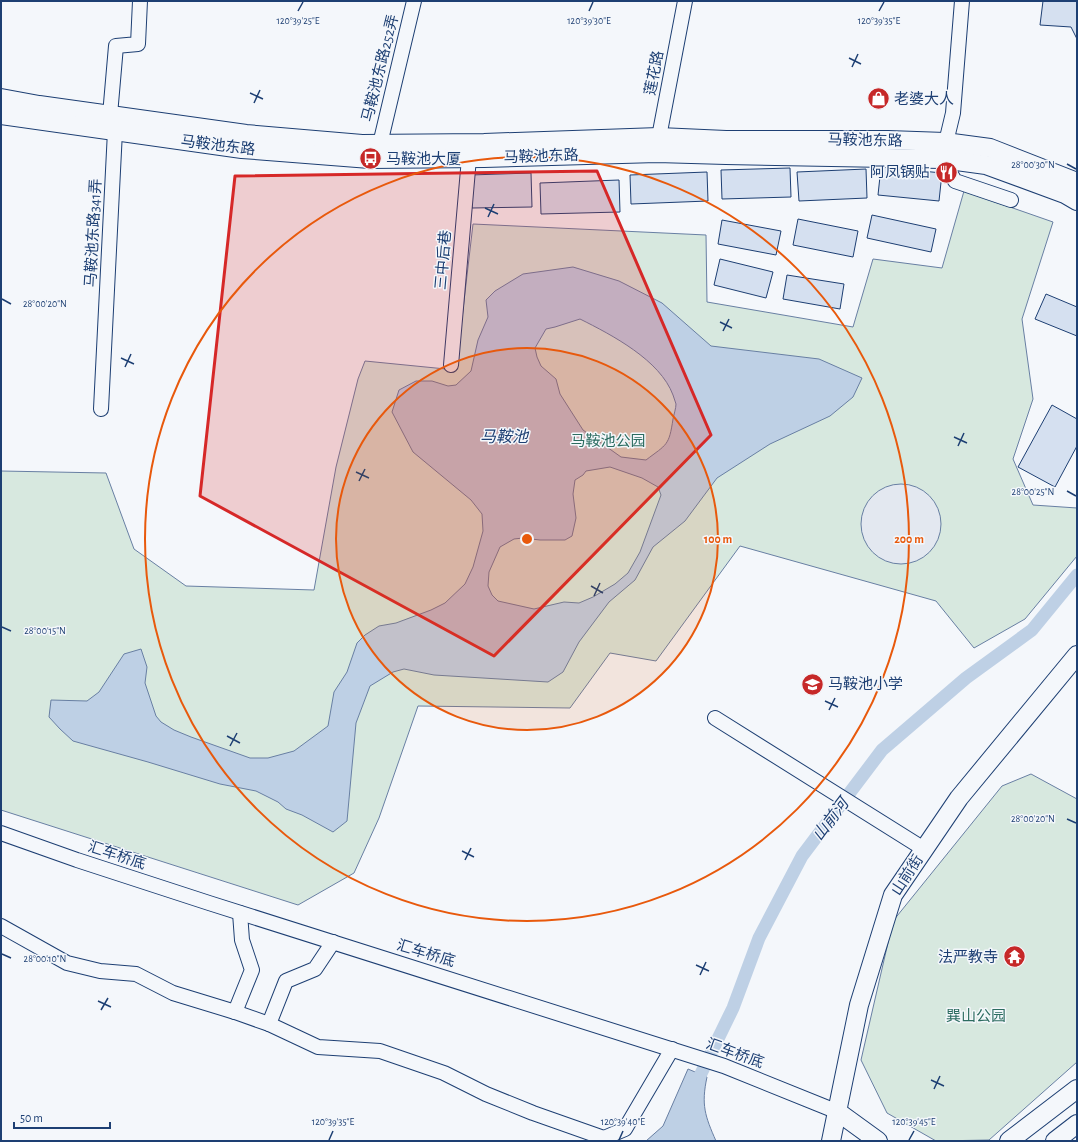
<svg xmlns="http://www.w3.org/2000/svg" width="1078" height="1142" font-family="'Alegreya Sans','Noto Sans SC',sans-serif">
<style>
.green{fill:#d7e8df;stroke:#687fa3}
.parking{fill:#e3e8f0;stroke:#687fa3}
.water{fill:#bed0e5;stroke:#687fa3;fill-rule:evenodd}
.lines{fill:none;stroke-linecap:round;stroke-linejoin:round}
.canal{stroke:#bed0e5;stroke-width:13}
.building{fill:#d5e0f0;stroke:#1d3f73}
.minor-casing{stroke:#1d3f73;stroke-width:16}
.major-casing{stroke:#1d3f73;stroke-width:20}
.minor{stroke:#f4f7fb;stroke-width:14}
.major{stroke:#f4f7fb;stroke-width:18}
.marked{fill:#d62828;fill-opacity:0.2;stroke:#d62828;stroke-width:3;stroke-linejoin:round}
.ticks{fill:none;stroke:#1d3f73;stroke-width:1.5}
.ring{fill:none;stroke:#e8590c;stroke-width:2}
.labels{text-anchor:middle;stroke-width:3;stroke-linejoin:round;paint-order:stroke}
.street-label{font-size:15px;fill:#1d3f73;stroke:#f4f7fb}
.poi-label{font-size:15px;fill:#1d3f73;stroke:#f4f7fb;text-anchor:start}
.park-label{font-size:15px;fill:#2c6c60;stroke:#f4f7fb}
.water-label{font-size:16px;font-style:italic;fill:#1d3f73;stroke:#f4f7fb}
.ticks-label{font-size:10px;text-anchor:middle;fill:#1d3f73;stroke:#f4f7fb;stroke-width:3;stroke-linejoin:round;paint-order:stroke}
.centre{fill:#e8590c;stroke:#f4f7fb;stroke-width:2}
.ring-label{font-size:12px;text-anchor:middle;font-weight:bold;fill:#e8590c;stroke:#f4f7fb;stroke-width:3;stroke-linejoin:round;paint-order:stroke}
</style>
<rect width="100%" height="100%" fill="#f4f7fb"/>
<g class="green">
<polygon points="964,191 1053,222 1022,319 1033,399 1013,459 1033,505 1077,508 1077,556 1025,619 974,648 936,601 740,546 656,661 610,653 570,708 418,706 379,818 354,873 298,905 1,810 1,471 106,473 134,549 186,586 314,590 336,467 358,379 365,361 456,370 473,224 706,235 707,302 853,327 873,259 942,268"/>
<polygon points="1031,774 1077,799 1077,1062 989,1140 936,1141 887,1113 861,1060 893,921 1002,786"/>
</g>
<circle class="parking" cx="901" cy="524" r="40"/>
<g class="water">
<path d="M573,267l46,14 43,22 49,43 108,13 43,19 -9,19 -23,19 -60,28 -53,34 -32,43 -32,26 -18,33 -26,22 -30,40 -16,30 -15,10 -114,-7 -30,-6 -11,3 -23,14 -14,37 -9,98 -14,11 -31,-17 -16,-6 -8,-7 -22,-11 -36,-7 -72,-22 -75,-21 -13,-12 -11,-12 2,-17 36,1 12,-9 25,-38 17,-5 6,18 -2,16 11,33 5,6 13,8 17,7 59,21h18l26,-7 34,-25 6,-34 13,-20 10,-29 8,-8 14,-9 17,-3 35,-13 14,-7 20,-19 8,-17 10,-36 -1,-17 -11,-14 -58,-48 -21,-40 7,-22 17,-9h16l16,5 8,-1 15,-14 7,-31 10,-23 -2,-17 9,-9 28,-17zM580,319c32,16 80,41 93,76 1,3 2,6 3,9 0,4 -2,10 -3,15 -4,27 -6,25 -27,41l-25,-3 -38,-27 -23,-36 -4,-15 -15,-13 -4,-9 -2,-9 11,-19 9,-2zM610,467l32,11 16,9 3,8 -21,57 -12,21 -13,11 -22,13 -14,6 -15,-1 -30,7 -36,-8 -6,-6 -4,-9 1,-14 11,-25 14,-8 9,-1 17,2h25l7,-4 4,-18 -3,-24 2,-14 8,-5 3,-4z"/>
<path d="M688,1069l19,8c-6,28 -2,39 9,64h-70l17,-15z"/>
</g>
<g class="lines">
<polyline class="canal" points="693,1090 733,1008 759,938 802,856 882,750 966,678 1032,630 1077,575"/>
</g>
<g class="building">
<polygon points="1043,1 1077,1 1077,39 1071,27 1040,25"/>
<polygon points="881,167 942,173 939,201 878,195"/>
<polygon points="790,168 791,197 722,199 721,170"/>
<polygon points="866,169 867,198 799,201 797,172"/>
<polygon points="707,172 708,201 631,204 630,175"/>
<polygon points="531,173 532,207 472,208 470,175"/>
<polygon points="619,180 620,212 541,214 540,183"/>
<polygon points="872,215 936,229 931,252 867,238"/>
<polygon points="798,219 858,231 853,257 793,245"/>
<polygon points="722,220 781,231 776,255 718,244"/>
<polygon points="720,259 773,272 766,298 714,285"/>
<polygon points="787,275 844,284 840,309 783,299"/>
<polygon points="1046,294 1077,307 1077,336 1035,319"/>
<polygon points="1052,405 1077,419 1077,446 1055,487 1018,467"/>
</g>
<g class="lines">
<defs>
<g id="minor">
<polyline points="962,1 953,113 942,159 955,181 1011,200"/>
<polyline points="110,115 116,46 138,44 140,1"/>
<polyline points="380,144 414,1"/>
<polyline points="658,146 659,137 685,1"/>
<polyline points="451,365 469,158"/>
<polyline points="101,409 115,131"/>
<polyline points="715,718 924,849"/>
<polyline points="1,833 77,860 209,903 724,1066 838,1112"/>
<polyline points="1,926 67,963 100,971 136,974 173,993 235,1012 269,1024 318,1047 380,1051 444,1073 486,1094 533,1113 604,1138 625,1129 672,1049"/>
<polyline points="235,1012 252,970 242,940 240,913"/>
<polyline points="269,1024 286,981 315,969 333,942"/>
</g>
<g id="major">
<polyline points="1,98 39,105 246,134 362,144 484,143 659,137 726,140 888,140 945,142 990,148 1077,182"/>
<polyline points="1,115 242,149 370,159 484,158 657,153 726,155 942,159 986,165 1065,194 1077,201"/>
<polyline points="838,1112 878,1141"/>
<polyline points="831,1141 859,1005 893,895 959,798 1077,655"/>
<polyline points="1009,1141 1077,1089"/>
<polyline points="1055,1141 1077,1124"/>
</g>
</defs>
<use href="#minor" class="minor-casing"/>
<use href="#major" class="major-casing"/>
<use href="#minor" class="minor"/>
<use href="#major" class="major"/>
</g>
<path class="marked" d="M597,171l114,264 -217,221 -294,-160 35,-320z"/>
<path class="ticks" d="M298,11l5,-9M589,11l4,-9M879,11l5,-9M849,58l12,6M852,67l6,-13M250,93l13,6M254,103l6,-13M1067,164l9,5M485,208l13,6M488,217l6,-13M2,299l9,5M720,322l12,6M723,331l6,-12M121,358l13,6M125,367l6,-13M954,437l13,6M958,446l6,-13M356,472l13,6M359,481l6,-12M1067,491l9,5M591,586l12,7M594,596l6,-13M2,627l9,4M825,701l13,6M829,710l6,-12M227,736l13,7M230,746l7,-13M1067,819l9,4M462,851l12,6M465,860l6,-12M2,954l9,4M696,965l13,6M700,975l6,-13M98,1001l13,6M101,1010l7,-12M931,1080l13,6M934,1089l6,-13M329,1140l4,-9M619,1140l4,-9M909,1140l5,-9"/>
<circle cx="527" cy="539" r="191" fill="#e8590c" fill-opacity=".12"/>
<g class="ring">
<circle cx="527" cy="539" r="191"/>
<circle cx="527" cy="539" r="382"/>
</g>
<defs>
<symbol id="shop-disc" viewBox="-11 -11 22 22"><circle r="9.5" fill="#c62828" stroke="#f4f7fb"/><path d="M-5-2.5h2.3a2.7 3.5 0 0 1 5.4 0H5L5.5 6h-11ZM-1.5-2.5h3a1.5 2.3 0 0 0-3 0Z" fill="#fff"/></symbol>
<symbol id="bus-disc" viewBox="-11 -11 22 22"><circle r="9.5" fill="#c62828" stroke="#f4f7fb"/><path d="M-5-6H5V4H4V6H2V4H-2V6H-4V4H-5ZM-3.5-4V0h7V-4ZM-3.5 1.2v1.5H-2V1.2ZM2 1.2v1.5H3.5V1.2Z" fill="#fff"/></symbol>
<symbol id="restaurant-disc" viewBox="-11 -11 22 22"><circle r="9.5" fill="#c62828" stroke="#f4f7fb"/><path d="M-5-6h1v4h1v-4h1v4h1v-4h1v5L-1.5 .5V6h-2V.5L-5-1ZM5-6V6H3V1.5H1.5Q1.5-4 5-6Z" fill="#fff"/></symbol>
<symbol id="school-disc" viewBox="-11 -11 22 22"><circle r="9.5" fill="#c62828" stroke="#f4f7fb"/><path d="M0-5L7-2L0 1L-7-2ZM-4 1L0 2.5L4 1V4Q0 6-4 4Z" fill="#fff"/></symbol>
<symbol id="temple-disc" viewBox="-11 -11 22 22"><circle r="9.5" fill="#c62828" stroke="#f4f7fb"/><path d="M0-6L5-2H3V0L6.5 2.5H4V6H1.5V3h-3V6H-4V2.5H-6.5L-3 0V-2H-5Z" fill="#fff"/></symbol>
</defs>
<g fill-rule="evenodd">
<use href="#shop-disc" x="866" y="86" width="25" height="25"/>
<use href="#bus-disc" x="358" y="146" width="25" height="25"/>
<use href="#restaurant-disc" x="934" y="160" width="25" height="25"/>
<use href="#school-disc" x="800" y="672" width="25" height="25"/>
<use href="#temple-disc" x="1002" y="944" width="25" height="25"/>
</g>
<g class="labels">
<g class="street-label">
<text transform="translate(380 68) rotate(-76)" y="5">马鞍池东路252弄</text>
<text transform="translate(654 73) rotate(-79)" y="5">莲花路</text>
<text transform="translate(865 140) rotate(1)" y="5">马鞍池东路</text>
<text transform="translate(218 145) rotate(7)" y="5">马鞍池东路</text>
<text transform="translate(541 156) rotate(-2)" y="5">马鞍池东路</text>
<text transform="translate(93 233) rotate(-87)" y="5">马鞍池东路341弄</text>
<text transform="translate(443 260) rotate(-85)" y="5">三中后巷</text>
<text transform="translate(117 855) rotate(18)" y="5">汇车桥底</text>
<text transform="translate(907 875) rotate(-57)" y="5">山前街</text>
<text transform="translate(426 953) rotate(17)" y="5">汇车桥底</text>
<text transform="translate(735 1053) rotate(20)" y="5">汇车桥底</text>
</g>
<g class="poi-label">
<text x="894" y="104">老婆大人</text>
<text x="386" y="164">马鞍池大厦</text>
<text x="930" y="177" text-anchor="end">阿凤锅贴</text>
<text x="828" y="689">马鞍池小学</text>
<text x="998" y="962" text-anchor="end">法严教寺</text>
</g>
<g class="park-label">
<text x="608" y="446">马鞍池公园</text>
<text x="976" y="1021">巽山公园</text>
</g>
<g class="water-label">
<text x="504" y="442">马鞍池</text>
<text transform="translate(830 819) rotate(-53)" y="6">山前河</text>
</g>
</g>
<g class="ticks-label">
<text x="298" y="24">120°39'25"E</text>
<text x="589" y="24">120°39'30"E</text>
<text x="879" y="24">120°39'35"E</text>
<text x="1033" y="168">28°00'30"N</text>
<text x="45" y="307">28°00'20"N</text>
<text x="1033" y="495">28°00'25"N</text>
<text x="45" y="634">28°00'15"N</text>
<text x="1033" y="822">28°00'20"N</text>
<text x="45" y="962">28°00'10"N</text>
<text x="333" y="1125">120°39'35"E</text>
<text x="623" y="1125">120°39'40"E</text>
<text x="914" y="1125">120°39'45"E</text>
</g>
<circle cx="527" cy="539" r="6" class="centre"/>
<g class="ring-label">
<text x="718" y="543">100 m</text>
<text x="909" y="543">200 m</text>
</g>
<rect width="1078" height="1142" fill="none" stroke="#1d3f73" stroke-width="4"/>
<path d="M14 1122v6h96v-6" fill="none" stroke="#1d3f73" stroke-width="2"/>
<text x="20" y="1122" font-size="12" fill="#1d3f73" stroke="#f4f7fb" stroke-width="3" paint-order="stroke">50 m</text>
</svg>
